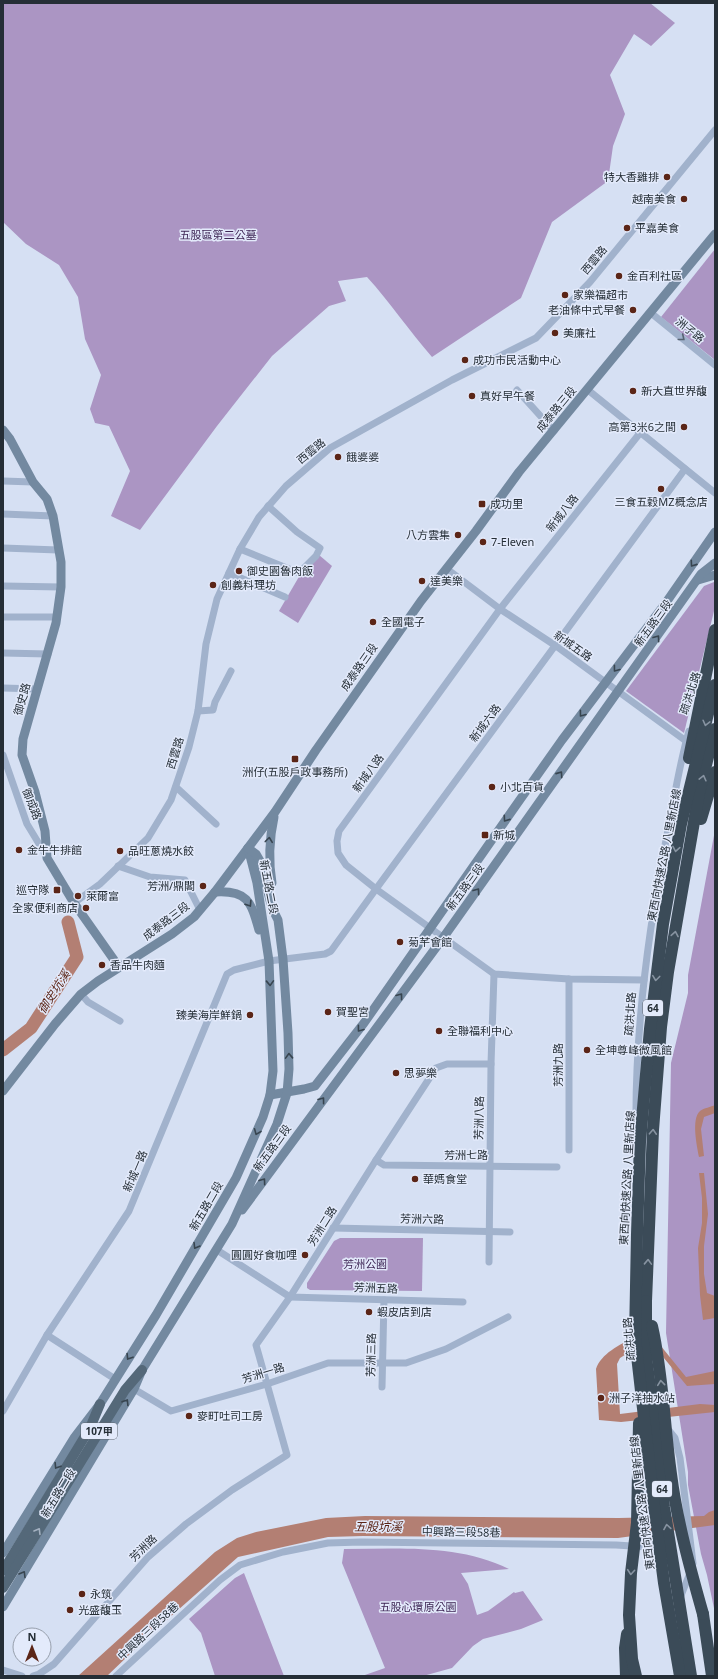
<svg xmlns="http://www.w3.org/2000/svg" width="718" height="1679" font-family="'Noto Sans','Noto Sans TC',sans-serif">
<style>
.green{fill:#ab95c3}
.water{fill:#b37f73}
.lines{fill:none;stroke-linecap:round;stroke-linejoin:round}
.river{stroke:#b37f73;stroke-width:13}
.street{stroke:#a1b2cc;stroke-width:7}
.secondary{stroke:#7389a0;stroke-width:9}
.primary{stroke:#546879;stroke-width:10}
.highway{stroke:#3b4b58;stroke-width:12}
.highway-bridge{stroke:#3b4b58;stroke-width:12}
.oneway{stroke:#576372}
.oneway2{stroke:#384550}
.oneway3{stroke:#8793a1}
.oneway4{stroke:#a3b0c0}
.poi-dot{fill:#5b2517;stroke:#e3eafb;stroke-width:1.5}
.labels{text-anchor:middle;stroke-width:3;stroke-linejoin:round;paint-order:stroke}
.shield{fill:#e3eafb;stroke:#5e6671;stroke-width:1}
.shield-label{font-size:10px;font-weight:bold;fill:#252e36}
.poi-label{font-size:11px;fill:#252e36;stroke:#e3eafb;text-anchor:start}
.park-label{font-size:11px;fill:#3f2656;stroke:#e3eafb}
.street-label{font-size:11px;fill:#252e36;stroke:#e3eafb}
.water-label{font-size:12px;font-style:italic;fill:#5b2517;stroke:#e3eafb}
</style>
<rect width="100%" height="100%" fill="#d6e0f3"/>
<g class="green">
<path d="M3,3h647l25,20 -24,23 -17,-12 -24,41 15,39 -12,32 -5,35 -56,41 -31,76 -89,59c-23,-26 -42,-55 -65,-80l-29,4 8,20 -17,5 -57,50 -55,70 -77,104 -29,-14 19,-45 -21,-45 -14,-3 -5,-14 11,-34 -16,-36 -7,-42 -19,-32 -33,-21 -23,-22z"/>
<polygon points="715,249 715,360 661,317"/>
<polygon points="319,555 332,566 298,623 279,611 300,575"/>
<polygon points="714,582 715,583 715,607 684,733 626,691 704,586"/>
<polygon points="715,830 715,1613 707,1575 701,1554 688,1485 688,1472 666,1333 671,1063 688,993 688,975"/>
<polygon points="340,1238 423,1238 422,1291 310,1290 307,1288 307,1283 334,1241"/>
<path d="M344,1549c55,0 114,-5 165,20l-48,4 7,11 9,31 11,-4 26,-19 1,1 8,-2 20,29 -22,9 -38,10 -10,7 -21,22 -29,8h-61l23,-8 -43,-105z"/>
<polygon points="244,1573 284,1676 215,1676 201,1633 189,1619 235,1578"/>
</g>
<g class="water">
<path d="M715,1105v8l-11,4 -3,12 3,27 -5,1c-2,-11 -8,-38 1,-46 4,-3 11,-4 15,-6z"/>
<polygon points="699,1173 704,1173 708,1214 704,1246 704,1274 707,1293 715,1296 715,1318 703,1320 700,1295 698,1248 702,1223 702,1198"/>
<path d="M634,1338l22,2 30,37 29,-6v13l-28,2 -33,-40h-15l-19,12 -3,6 3,50 80,-10 15,1v7l-94,10 -22,-2 -3,-51c5,-15 24,-25 38,-31z"/>
<polygon points="715,1510 715,1525 618,1538 363,1536 328,1537 238,1557 152,1633 107,1676 78,1676 215,1552 237,1538 256,1532 326,1518 365,1516 619,1518 704,1516 709,1512"/>
</g>
<g class="lines">
<polyline class="river" points="3,1050 31,1028 77,957 68,922"/>
<g class="street">
<polyline points="651,313 715,365"/>
<polyline points="517,390 554,431"/>
<polyline points="588,390 715,493"/>
<polyline points="640,433 500,609 339,831 337,841 338,853 346,865 376,889 494,974 569,979 644,980"/>
<polyline points="3,481 33,482"/>
<polyline points="3,514 53,516"/>
<polyline points="3,548 58,550"/>
<polyline points="240,549 299,573 316,556 320,548 297,532 268,506"/>
<polyline points="447,569 500,609 556,646 686,741"/>
<polyline points="229,573 285,597"/>
<polyline points="3,586 61,587"/>
<polyline points="3,617 57,617"/>
<polyline points="3,653 48,654"/>
<polyline points="3,688 37,689"/>
<polyline points="198,711 213,710 215,702 231,671"/>
<polyline points="3,755 27,824 47,857"/>
<polyline points="176,787 216,824"/>
<polyline points="118,866 150,877 185,880 200,910"/>
<polyline points="74,903 100,884 148,838 171,800 189,747 198,711 206,644 217,599 240,549 259,517 286,486 330,448 452,380 536,338 590,282 715,130"/>
<polyline points="81,994 88,1002 120,1021"/>
<path d="M636,1126c-1,-98 12,-195 31,-291 7,-35 12,-70 22,-104"/>
<polyline points="569,1150 569,979"/>
<polyline points="376,1160 384,1165 557,1167"/>
<polyline points="333,1228 510,1232"/>
<polyline points="217,1250 290,1297 463,1302"/>
<polyline points="489,1262 491,1064 494,974"/>
<polyline points="47,1335 115,1379"/>
<polyline points="382,1387 384,1300"/>
<polyline points="134,1389 171,1411 267,1384 328,1363 406,1363 446,1349 508,1317"/>
<polyline points="3,1411 47,1335 129,1211 227,974 234,970 269,961 325,954 331,951 376,889 685,469"/>
<polyline points="667,1428 675,1438 680,1458 693,1563"/>
<polyline points="680,1598 690,1573"/>
<polyline points="3,1670 22,1676"/>
<polyline points="33,1676 39,1674 54,1664 148,1557 186,1524 232,1490 287,1455 256,1345 290,1297 376,1160 436,1068 447,1064 491,1064"/>
<polyline points="116,1676 220,1580 240,1565 283,1552 328,1543 361,1542 616,1545 663,1548"/>
</g>
<g class="secondary">
<polyline points="3,430 10,439 33,482 47,499 53,516 61,562 61,587 56,623 23,739 22,755 35,792 45,831 47,858 74,903 119,967"/>
<polyline points="698,580 715,575"/>
<path d="M272,883c-4,-24 -3,-43 2,-66"/>
<path d="M215,892c32,-2 36,9 44,38"/>
<polyline points="3,1091 55,1024 81,994 98,981 172,934 194,917 215,892 275,812 316,750 421,601 476,531 519,472 715,234"/>
<polyline points="270,1095 304,1089 315,1086 364,1023 512,811 562,740 665,604 715,532"/>
<polyline points="242,1210 443,938 701,574 715,563"/>
<polyline points="3,1553 74,1438 100,1404 156,1315 236,1178 263,1117 270,1095 273,1071 269,961 257,883 248,848"/>
<polyline points="3,1607 134,1389 142,1370 232,1224 277,1124 287,1093 289,1069 288,1033 283,959 278,920 272,908 260,861 256,854 248,848"/>
</g>
<g class="primary">
<polyline points="3,1571 90,1428 100,1404"/>
<polyline points="3,1588 125,1390 142,1370"/>
</g>
<g class="highway">
<polyline points="701,819 715,772"/>
<polyline points="646,1301 653,1130 661,1027 668,972 699,793 715,729"/>
<polyline points="703,1614 712,1676"/>
<polyline points="626,1676 625,1648 627,1634"/>
</g>
<g class="highway-bridge">
<polyline points="689,758 715,630"/>
<polyline points="646,1301 646,1357 656,1432 664,1507 691,1676"/>
<path d="M652,1326c11,48 12,99 19,148 6,47 19,94 32,140"/>
<polyline points="636,1676 632,1659 629,1615 631,1573 637,1523 639,1423"/>
<polyline points="680,1676 664,1583 655,1514 635,1338 637,1234 640,1142 650,1029 663,924 681,824 715,685"/>
</g>
</g>
<defs><path id="oneway-chevron" d="M-2-3.5L2.5 0L-2 3.5" fill="none" stroke-width="1.6" stroke-linecap="round" stroke-linejoin="round"/></defs>
<use class="oneway" href="#oneway-chevron" transform="translate(682 338) rotate(39)"/>
<g class="oneway2">
<use href="#oneway-chevron" transform="translate(693 564) rotate(125)"/>
<use href="#oneway-chevron" transform="translate(657 638) rotate(-54)"/>
<use href="#oneway-chevron" transform="translate(616 669) rotate(127)"/>
<use href="#oneway-chevron" transform="translate(582 714) rotate(127)"/>
<use href="#oneway-chevron" transform="translate(560 774) rotate(-55)"/>
<use href="#oneway-chevron" transform="translate(506 819) rotate(125)"/>
<use href="#oneway-chevron" transform="translate(269 840) rotate(-83)"/>
<use href="#oneway-chevron" transform="translate(477 891) rotate(-54)"/>
<use href="#oneway-chevron" transform="translate(249 904) rotate(57)"/>
<use href="#oneway-chevron" transform="translate(270 983) rotate(88)"/>
<use href="#oneway-chevron" transform="translate(400 996) rotate(-53)"/>
<use href="#oneway-chevron" transform="translate(360 1029) rotate(127)"/>
<use href="#oneway-chevron" transform="translate(289 1056) rotate(-92)"/>
<use href="#oneway-chevron" transform="translate(322 1100) rotate(-53)"/>
<use href="#oneway-chevron" transform="translate(257 1132) rotate(112)"/>
<use href="#oneway-chevron" transform="translate(263 1181) rotate(-54)"/>
<use href="#oneway-chevron" transform="translate(196 1246) rotate(121)"/>
<use href="#oneway-chevron" transform="translate(129 1357) rotate(122)"/>
<use href="#oneway-chevron" transform="translate(126 1402) rotate(-58)"/>
<use href="#oneway-chevron" transform="translate(57 1466) rotate(122)"/>
<use href="#oneway-chevron" transform="translate(23 1574) rotate(-59)"/>
</g>
<g class="oneway3">
<use href="#oneway-chevron" transform="translate(706 723) rotate(104)"/>
<use href="#oneway-chevron" transform="translate(703 778) rotate(-76)"/>
<use href="#oneway-chevron" transform="translate(676 849) rotate(100)"/>
<use href="#oneway-chevron" transform="translate(675 934) rotate(-80)"/>
<use href="#oneway-chevron" transform="translate(656 978) rotate(97)"/>
<use href="#oneway-chevron" transform="translate(653 1132) rotate(-87)"/>
<use href="#oneway-chevron" transform="translate(648 1262) rotate(-88)"/>
<use href="#oneway-chevron" transform="translate(661 1383) rotate(-96)"/>
<use href="#oneway-chevron" transform="translate(667 1527) rotate(-99)"/>
<use href="#oneway-chevron" transform="translate(631 1572) rotate(95)"/>
</g>
<use class="oneway4" href="#oneway-chevron" transform="translate(38 1531) rotate(-59)"/>
<g class="poi-dot">
<circle cx="667" cy="177" r="4"/>
<circle cx="684" cy="199" r="4"/>
<circle cx="627" cy="228" r="4"/>
<circle cx="619" cy="276" r="4"/>
<circle cx="565" cy="295" r="4"/>
<circle cx="633" cy="310" r="4"/>
<circle cx="555" cy="333" r="4"/>
<circle cx="465" cy="360" r="4"/>
<circle cx="633" cy="391" r="4"/>
<circle cx="472" cy="396" r="4"/>
<circle cx="684" cy="427" r="4"/>
<circle cx="338" cy="457" r="4"/>
<circle cx="661" cy="489" r="4"/>
<rect x="478" y="500" width="8" height="8" rx="2"/>
<circle cx="458" cy="535" r="4"/>
<circle cx="483" cy="542" r="4"/>
<circle cx="239" cy="571" r="4"/>
<circle cx="422" cy="581" r="4"/>
<circle cx="213" cy="585" r="4"/>
<circle cx="373" cy="622" r="4"/>
<rect x="291" y="755" width="8" height="8" rx="2"/>
<circle cx="492" cy="787" r="4"/>
<rect x="481" y="831" width="8" height="8" rx="2"/>
<circle cx="19" cy="850" r="4"/>
<circle cx="120" cy="851" r="4"/>
<circle cx="203" cy="886" r="4"/>
<rect x="53" y="886" width="8" height="8" rx="2"/>
<circle cx="78" cy="896" r="4"/>
<circle cx="86" cy="908" r="4"/>
<circle cx="400" cy="942" r="4"/>
<circle cx="102" cy="965" r="4"/>
<circle cx="328" cy="1012" r="4"/>
<circle cx="250" cy="1015" r="4"/>
<circle cx="439" cy="1031" r="4"/>
<circle cx="587" cy="1050" r="4"/>
<circle cx="396" cy="1073" r="4"/>
<circle cx="415" cy="1179" r="4"/>
<circle cx="305" cy="1255" r="4"/>
<circle cx="369" cy="1312" r="4"/>
<circle cx="601" cy="1398" r="4"/>
<circle cx="189" cy="1416" r="4"/>
<circle cx="82" cy="1594" r="4"/>
<circle cx="70" cy="1610" r="4"/>
</g>
<g class="labels">
<g class="shield">
<rect x="643" y="1000" width="20" height="16" rx="3"/>
<rect x="81" y="1423" width="36" height="16" rx="3"/>
<rect x="652" y="1481" width="20" height="16" rx="3"/>
</g>
<g class="shield-label">
<text x="653" y="1012">64</text>
<text x="99" y="1435">107甲</text>
<text x="662" y="1493">64</text>
</g>
<g class="poi-label">
<text x="659" y="181" text-anchor="end">特大香雞排</text>
<text x="676" y="203" text-anchor="end">越南美食</text>
<text x="635" y="232">平嘉美食</text>
<text x="627" y="280">金百利社區</text>
<text x="573" y="299">家樂福超市</text>
<text x="625" y="314" text-anchor="end">老油條中式早餐</text>
<text x="563" y="337">美廉社</text>
<text x="473" y="364">成功市民活動中心</text>
<text x="641" y="395">新大直世界馥</text>
<text x="480" y="400">真好早午餐</text>
<text x="676" y="431" text-anchor="end">高第3米6之間</text>
<text x="346" y="461">餓婆婆</text>
<text x="661" y="506" text-anchor="middle">三食五穀MZ概念店</text>
<text x="490" y="508">成功里</text>
<text x="450" y="539" text-anchor="end">八方雲集</text>
<text x="491" y="546">7-Eleven</text>
<text x="247" y="575">御史園魯肉飯</text>
<text x="430" y="585">達美樂</text>
<text x="221" y="589">創義料理坊</text>
<text x="381" y="626">全國電子</text>
<text x="295" y="776" text-anchor="middle">洲仔(五股戶政事務所)</text>
<text x="500" y="791">小北百貨</text>
<text x="493" y="839">新城</text>
<text x="27" y="854">金牛牛排館</text>
<text x="128" y="855">品旺蔥燒水餃</text>
<text x="195" y="890" text-anchor="end">芳洲/鼎閣</text>
<text x="49" y="894" text-anchor="end">巡守隊</text>
<text x="86" y="900">萊爾富</text>
<text x="78" y="912" text-anchor="end">全家便利商店</text>
<text x="408" y="946">菊芊會館</text>
<text x="110" y="969">香品牛肉麵</text>
<text x="336" y="1016">賀聖宮</text>
<text x="242" y="1019" text-anchor="end">臻美海岸鮮鍋</text>
<text x="447" y="1035">全聯福利中心</text>
<text x="595" y="1054">全坤尊峰微風館</text>
<text x="404" y="1077">思夢樂</text>
<text x="423" y="1183">華媽食堂</text>
<text x="297" y="1259" text-anchor="end">圓圓好食咖哩</text>
<text x="377" y="1316">蝦皮店到店</text>
<text x="609" y="1402">洲子洋抽水站</text>
<text x="197" y="1420">麥町吐司工房</text>
<text x="90" y="1598">永筑</text>
<text x="78" y="1614">光盛馥玉</text>
</g>
<g class="park-label">
<text x="218" y="239">五股區第二公墓</text>
<text x="365" y="1268">芳洲公園</text>
<text x="418" y="1611">五股心環原公園</text>
</g>
<g class="street-label">
<text transform="translate(594 260) rotate(-50)" y="4">西雲路</text>
<text transform="translate(690 330) rotate(39)" y="4">洲子路</text>
<text transform="translate(556 409) rotate(-50)" y="4">成泰路三段</text>
<text transform="translate(311 451) rotate(-39)" y="4">西雲路</text>
<text transform="translate(562 513) rotate(-52)" y="4">新城八路</text>
<text transform="translate(653 623) rotate(-54)" y="4">新五路三段</text>
<text transform="translate(573 646) rotate(35)" y="4">新城五路</text>
<text transform="translate(359 667) rotate(-55)" y="4">成泰路三段</text>
<text transform="translate(690 693) rotate(-72)" y="4">疏洪北路</text>
<text transform="translate(22 699) rotate(-74)" y="4">御史路</text>
<text transform="translate(485 723) rotate(-53)" y="4">新城六路</text>
<text transform="translate(175 753) rotate(-73)" y="4">西雲路</text>
<text transform="translate(368 773) rotate(-54)" y="4">新城八路</text>
<text transform="translate(32 804) rotate(68)" y="4">御成路</text>
<text transform="translate(664 855) rotate(-79)" y="4">東西向快速公路 八里新店線</text>
<text transform="translate(269 887) rotate(79)" y="4">新五路二段</text>
<text transform="translate(465 887) rotate(-54)" y="4">新五路三段</text>
<text transform="translate(166 921) rotate(-37)" y="4">成泰路三段</text>
<text transform="translate(630 1014) rotate(-86)" y="4">疏洪北路</text>
<text transform="translate(558 1065) rotate(-90)" y="4">芳洲九路</text>
<text transform="translate(479 1118) rotate(-89)" y="4">芳洲八路</text>
<text transform="translate(272 1148) rotate(-54)" y="4">新五路三段</text>
<text x="466" y="1159">芳洲七路</text>
<text transform="translate(135 1171) rotate(-67)" y="4">新城一路</text>
<text transform="translate(627 1178) rotate(-87)" y="4">東西向快速公路 八里新店線</text>
<text transform="translate(206 1206) rotate(-60)" y="4">新五路二段</text>
<text transform="translate(422 1219) rotate(1)" y="4">芳洲六路</text>
<text transform="translate(322 1226) rotate(-58)" y="4">芳洲二路</text>
<text transform="translate(376 1288) rotate(2)" y="4">芳洲五路</text>
<text transform="translate(629 1339) rotate(-95)" y="4">疏洪北路</text>
<text transform="translate(371 1355) rotate(-89)" y="4">芳洲三路</text>
<text transform="translate(263 1373) rotate(-17)" y="4">芳洲一路</text>
<text transform="translate(58 1493) rotate(-59)" y="4">新五路二段</text>
<text transform="translate(642 1503) rotate(-97)" y="4">東西向快速公路 八里新店線</text>
<text transform="translate(461 1532) rotate(1)" y="4">中興路三段58巷</text>
<text transform="translate(143 1548) rotate(-44)" y="4">芳洲路</text>
<text transform="translate(148 1631) rotate(-43)" y="4">中興路三段58巷</text>
</g>
<g class="water-label">
<text transform="translate(54 992) rotate(-57)" y="4">御史坑溪</text>
<text x="378" y="1531">五股坑溪</text>
</g>
</g>
<rect width="718" height="1679" fill="none" stroke="#252e36" stroke-width="8"/>
<g transform="translate(32 1647)"><circle r="19" fill="#e3eafb" stroke="#979fac"/>
<path d="M0-3L7 15L0 10L-7 15Z" fill="#5b2517"/>
<text y="-6" font-size="11" font-weight="bold" text-anchor="middle" fill="#252e36">N</text>
</g>
</svg>
